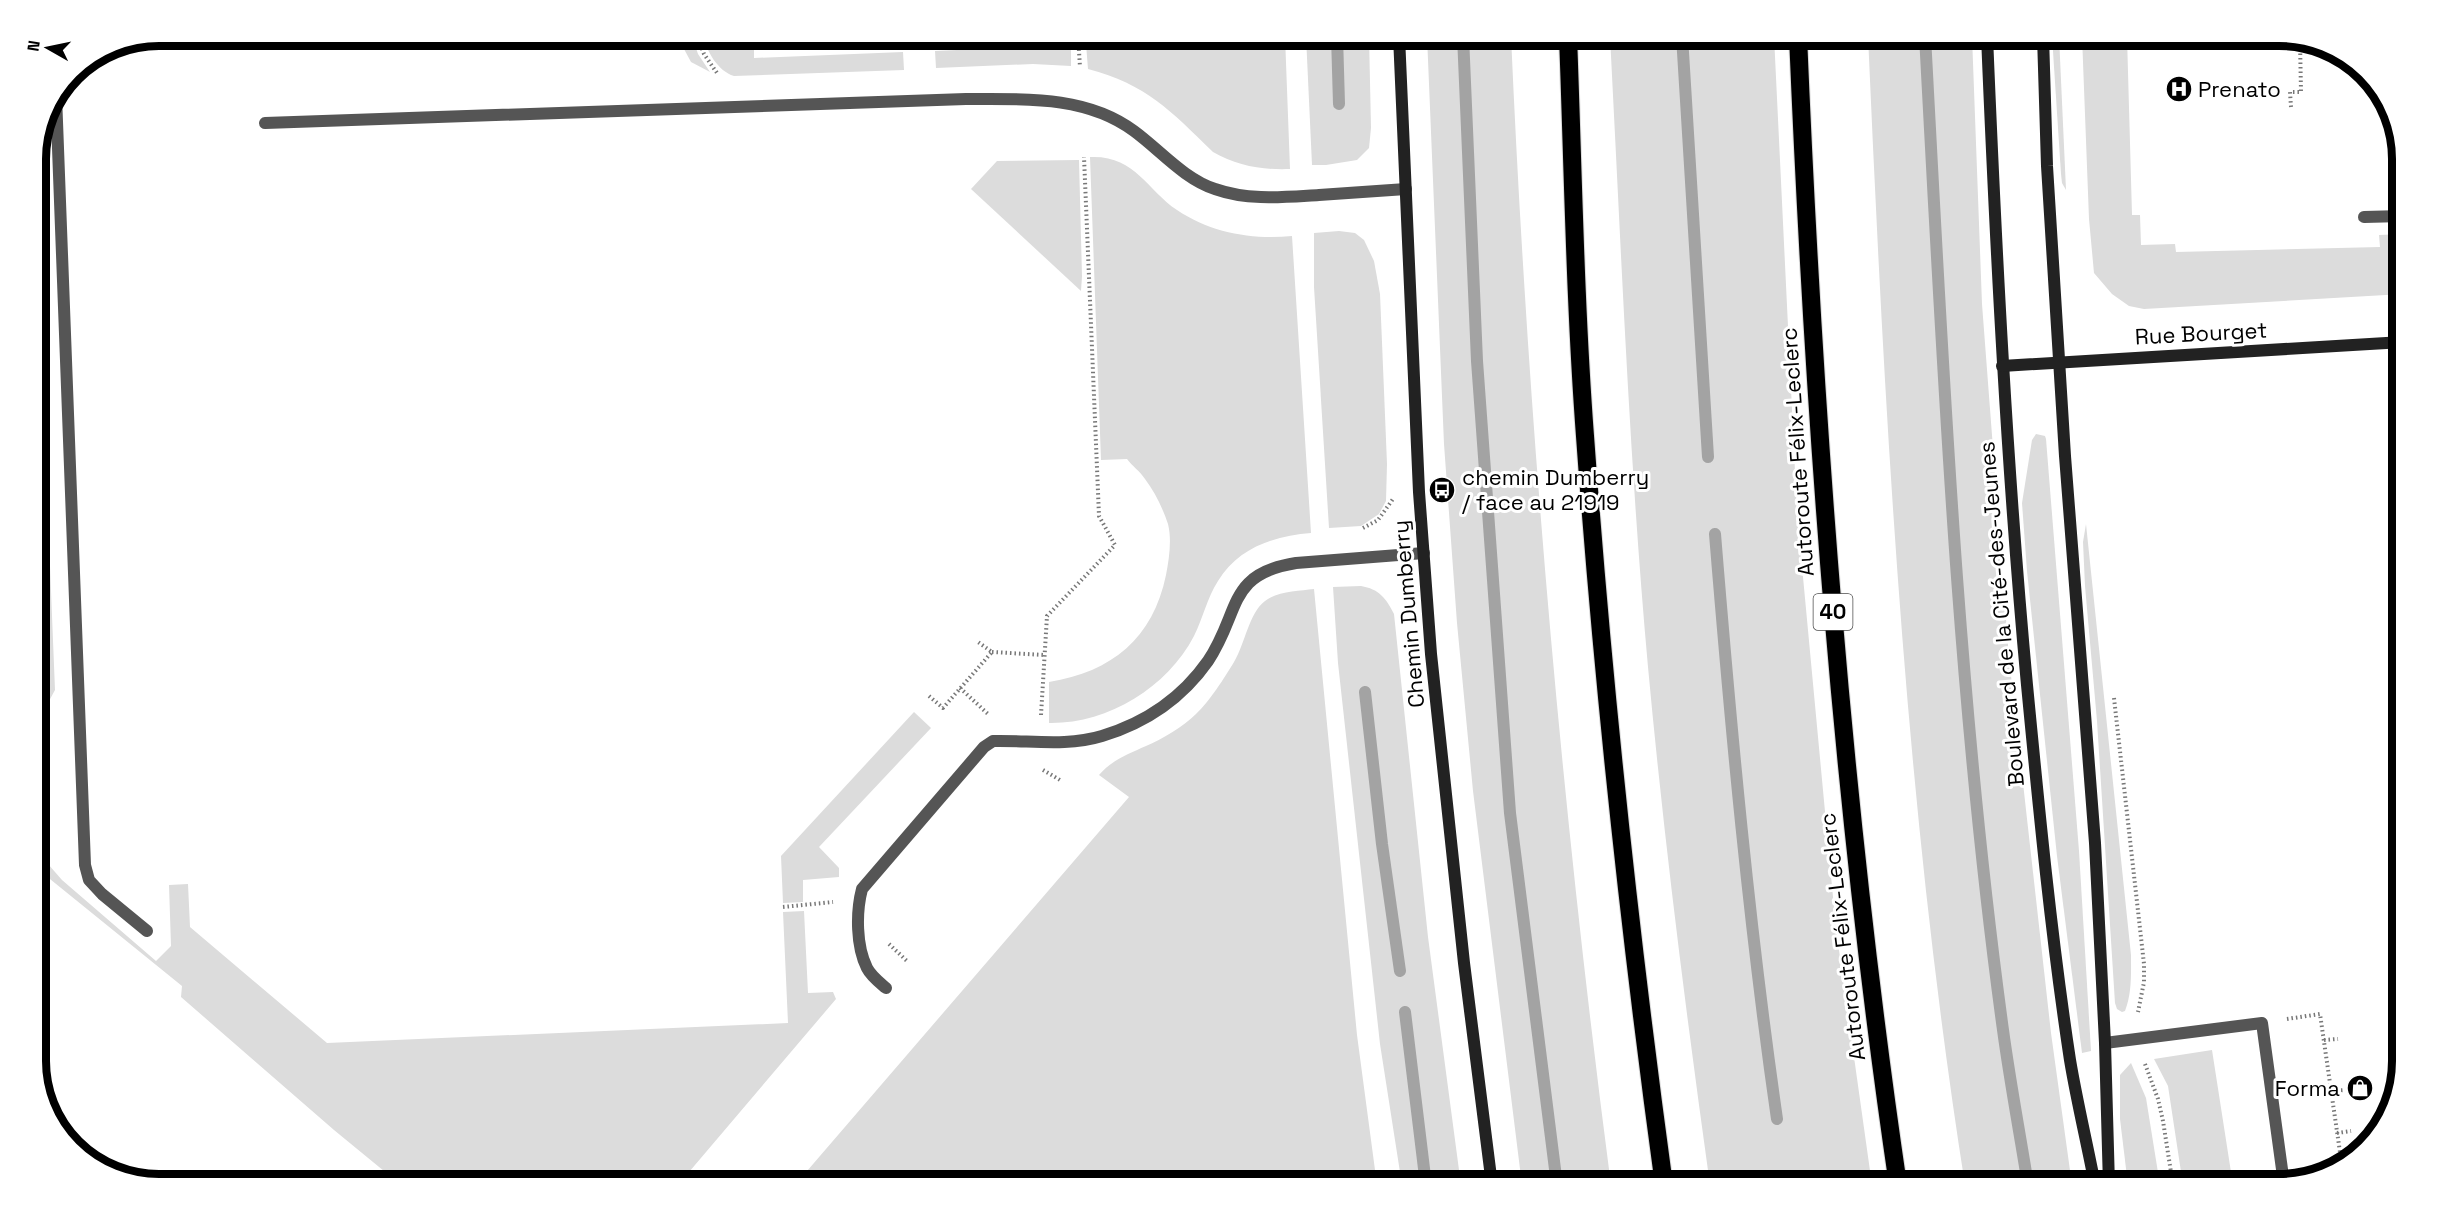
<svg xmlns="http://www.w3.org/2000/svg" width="2439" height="1221" font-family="'Space Grotesk',sans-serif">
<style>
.green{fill:#dcdcdc}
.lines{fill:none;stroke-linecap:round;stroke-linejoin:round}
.stream{stroke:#a3a3a3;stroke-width:12}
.highway-casing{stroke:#dbdbdb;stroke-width:20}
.path{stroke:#777;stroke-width:4;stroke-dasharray:1.5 3;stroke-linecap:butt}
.lane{stroke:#555;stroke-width:12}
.secondary{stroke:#222;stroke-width:12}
.highway{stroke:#000;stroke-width:18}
.labels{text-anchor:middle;stroke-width:6;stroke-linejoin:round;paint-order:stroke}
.shield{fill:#fff;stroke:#4c4c4c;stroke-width:1.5}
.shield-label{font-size:21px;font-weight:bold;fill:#000}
.poi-label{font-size:22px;fill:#000;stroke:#fff;text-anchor:start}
.street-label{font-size:22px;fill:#000;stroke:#fff}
.rim{fill:none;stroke:#000;stroke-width:8}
</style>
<rect width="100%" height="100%" fill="#fff"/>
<g class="green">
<polygon points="677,36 692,36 698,54 710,72 691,62"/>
<path d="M703,36h51v22l149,-6 1,18 -170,6c-16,-5 -27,-24 -31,-40z"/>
<path d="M1115,36h170l5,133c-28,1 -53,-3 -77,-17 -42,-41 -67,-68 -125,-83l-2,-25 29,-1z"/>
<polygon points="1306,36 1369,36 1371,128 1369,148 1357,160 1326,165 1312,165"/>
<path d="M1427,36h84c17,384 50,768 100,1149h-89l-49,-394 -16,-168 -13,-179z"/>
<path d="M1610,36h164l23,477 39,416 36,256h-162c-24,-172 -46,-345 -62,-518 -19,-210 -27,-421 -38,-631z"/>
<path d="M1868,36h104l10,268 27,354 42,375 21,152h-107c-60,-380 -80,-765 -97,-1149z"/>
<polygon points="2052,36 2059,36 2066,190 2062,183 2061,174"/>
<polygon points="2082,36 2127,36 2132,215 2140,215 2141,245 2175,244 2176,252 2380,247 2379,235 2403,234 2403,294 2144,309 2129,306 2112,294 2094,273 2089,219"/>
<polygon points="1071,45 1071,66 1033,64 936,68 935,51"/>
<polygon points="40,138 43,201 37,243 55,690 49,701 39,706 48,864 62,880 156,961 171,946 169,885 188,884 190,927 327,1043 788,1023 783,912 804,911 808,993 833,992 836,999 678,1185 401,1185 334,1130 181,997 182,986 45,875 36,690 36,152"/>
<path d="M1090,157c45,-2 56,32 87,53 34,23 76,30 115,26l19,297c-37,3 -73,15 -93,48 -11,17 -15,37 -24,55 -27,52 -87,88 -145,87v-41c63,-10 104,-44 117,-107 3,-16 6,-35 2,-51 -5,-15 -13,-32 -23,-45 -5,-8 -13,-13 -18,-20l-26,1z"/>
<polygon points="1079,160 1082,276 1081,291 971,189 997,161"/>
<polygon points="1339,231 1355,233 1364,240 1374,261 1380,294 1387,464 1386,501 1379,514 1361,526 1329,528 1314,287 1314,233"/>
<polygon points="2036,434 2045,436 2046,439 2079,851 2091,1051 2082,1053 2057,856 2027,571 2022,503 2032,440"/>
<path d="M2086,524l45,431c0,19 1,38 -6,56l-3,1 -5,-3 -2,-6 -18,-282 -12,-135 -2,-44z"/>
<path d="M1361,586c18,3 25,12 33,28l34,323 33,248h-59l-22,-141 -42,-381 -5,-76z"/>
<path d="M1314,589l43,446 20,150h-582l334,-388 -30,-22c13,-15 29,-21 47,-29 16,-7 37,-19 50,-32 13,-12 29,-37 38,-52 11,-18 15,-49 31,-61 13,-10 34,-10 49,-12z"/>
<polygon points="914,712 931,728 819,847 839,868 839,877 803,880 803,902 783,903 781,856"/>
<polygon points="2212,1050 2233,1185 2183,1185 2168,1086 2154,1059"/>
<polygon points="2131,1063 2146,1098 2160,1185 2128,1185 2120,1119 2120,1075"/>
</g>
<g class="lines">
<g class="stream">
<polyline points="1337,36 1339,104"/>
<polyline points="1463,36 1477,361 1510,813 1557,1185"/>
<polyline points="1682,36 1708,457"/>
<path d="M1925,36c18,332 33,665 78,994 7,52 17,104 25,155"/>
<path d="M1715,534c16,196 34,391 62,585"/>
<polyline points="1365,692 1382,844 1400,971"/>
<polyline points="1405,1012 1426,1185"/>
</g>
<defs>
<g id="highway">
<path d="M1568,36c5,133 7,267 17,400 18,250 45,500 79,749"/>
<path d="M1798,36c16,384 44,768 100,1149"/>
</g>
</defs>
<use href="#highway" class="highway-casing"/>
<g class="path">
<polyline points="697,36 704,54 717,73"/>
<polyline points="1078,36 1080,67"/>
<polyline points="2284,46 2316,44"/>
<polyline points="2349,62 2349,75"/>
<polyline points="2291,107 2290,92 2301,92 2300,41"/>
<polyline points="1363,528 1378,520 1393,499"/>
<polyline points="992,652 1044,655"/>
<polyline points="960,688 988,714"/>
<polyline points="929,696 943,708 992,652 978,642"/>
<polyline points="2114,698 2144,964 2144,982 2138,1012"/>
<polyline points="1041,715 1047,616 1115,545 1099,516 1084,157"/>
<polyline points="1043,770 1060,780"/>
<polyline points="783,907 833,902"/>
<polyline points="889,944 908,962"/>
<polyline points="2287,1019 2320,1014 2342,1166"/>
<polyline points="2324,1040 2338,1039"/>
<polyline points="2145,1064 2158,1099 2163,1121 2173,1185"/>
<polyline points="2332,1091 2345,1090"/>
<polyline points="2337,1133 2351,1131"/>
</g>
<g class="lane">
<polyline points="56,95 85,865 89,880 102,894 147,931"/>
<path d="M265,123l701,-24c56,0 120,-4 168,32 26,19 50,48 81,58 34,12 69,8 104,6 29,-2 58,-4 87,-6"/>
<polyline points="2364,217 2403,216"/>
<path d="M886,988c-7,-6 -15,-12 -19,-20 -11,-22 -11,-56 -5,-79l122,-142 9,-6c36,-1 73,6 109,-5 43,-13 80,-38 106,-75 33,-49 18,-87 88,-98l128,-10"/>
<polyline points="2105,1043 2262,1023 2284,1184"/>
</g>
<g class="secondary">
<polyline points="1399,36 1419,492 1431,654 1464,963 1492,1185"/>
<path d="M1987,36c9,217 20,433 40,649 12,125 24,250 43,375 7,42 17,83 25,125"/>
<polyline points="2043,36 2047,166 2065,456 2095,843 2105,1043 2109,1185"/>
<polyline points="2002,366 2403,342"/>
</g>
<use href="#highway" class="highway"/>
</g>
<defs>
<symbol id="hospital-disc" viewBox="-11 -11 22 22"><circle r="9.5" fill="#000" stroke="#fff"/><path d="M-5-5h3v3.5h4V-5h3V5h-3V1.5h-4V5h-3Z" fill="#fff"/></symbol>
<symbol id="bus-disc" viewBox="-11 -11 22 22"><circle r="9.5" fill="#000" stroke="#fff"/><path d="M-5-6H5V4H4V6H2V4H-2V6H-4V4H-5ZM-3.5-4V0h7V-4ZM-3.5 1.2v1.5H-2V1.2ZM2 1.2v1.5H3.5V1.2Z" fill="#fff"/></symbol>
<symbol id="shop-disc" viewBox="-11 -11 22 22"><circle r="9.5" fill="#000" stroke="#fff"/><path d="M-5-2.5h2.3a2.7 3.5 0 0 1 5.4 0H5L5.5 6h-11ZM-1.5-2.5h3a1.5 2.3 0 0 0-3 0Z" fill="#fff"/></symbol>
</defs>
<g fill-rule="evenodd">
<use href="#hospital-disc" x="2164" y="74" width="30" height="30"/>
<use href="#bus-disc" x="1427" y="475" width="30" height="30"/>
<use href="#shop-disc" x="2345" y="1073" width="30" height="30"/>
</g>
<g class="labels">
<rect class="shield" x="1813.5" y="594" width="39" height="36" rx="4.5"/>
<g class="shield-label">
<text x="1833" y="619">40</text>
</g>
<g class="poi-label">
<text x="2198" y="97">Prenato</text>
<text x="1462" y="485">chemin Dumberry<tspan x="1462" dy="25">/ face au 21919</tspan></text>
<text x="2340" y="1096" text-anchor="end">Forma</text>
</g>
<g class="street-label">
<text transform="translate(2201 333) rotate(-3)" y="8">Rue Bourget</text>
<text transform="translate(1797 452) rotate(-94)" y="8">Autoroute Félix-Leclerc</text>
<text transform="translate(1408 614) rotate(-95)" y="8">Chemin Dumberry</text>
<text transform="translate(2001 614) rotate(-95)" y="8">Boulevard de la Cité-des-Jeunes</text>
<text transform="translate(1842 937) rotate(-97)" y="8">Autoroute Félix-Leclerc</text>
</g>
</g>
<path d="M0 0H2439V1221H0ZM159 46H2279A113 113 0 0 1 2392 159V1061A113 113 0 0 1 2279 1174H159A113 113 0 0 1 46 1061V159A113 113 0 0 1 159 46Z" fill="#fff" fill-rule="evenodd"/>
<path class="rim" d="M159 46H2279A113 113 0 0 1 2392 159V1061A113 113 0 0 1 2279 1174H159A113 113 0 0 1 46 1061V159A113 113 0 0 1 159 46Z"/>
<g transform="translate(48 48) rotate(279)" stroke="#ffffff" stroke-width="4.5" paint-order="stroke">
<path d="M0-4.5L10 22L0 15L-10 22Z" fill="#000000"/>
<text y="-9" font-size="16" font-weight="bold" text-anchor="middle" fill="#000000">N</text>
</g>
</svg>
